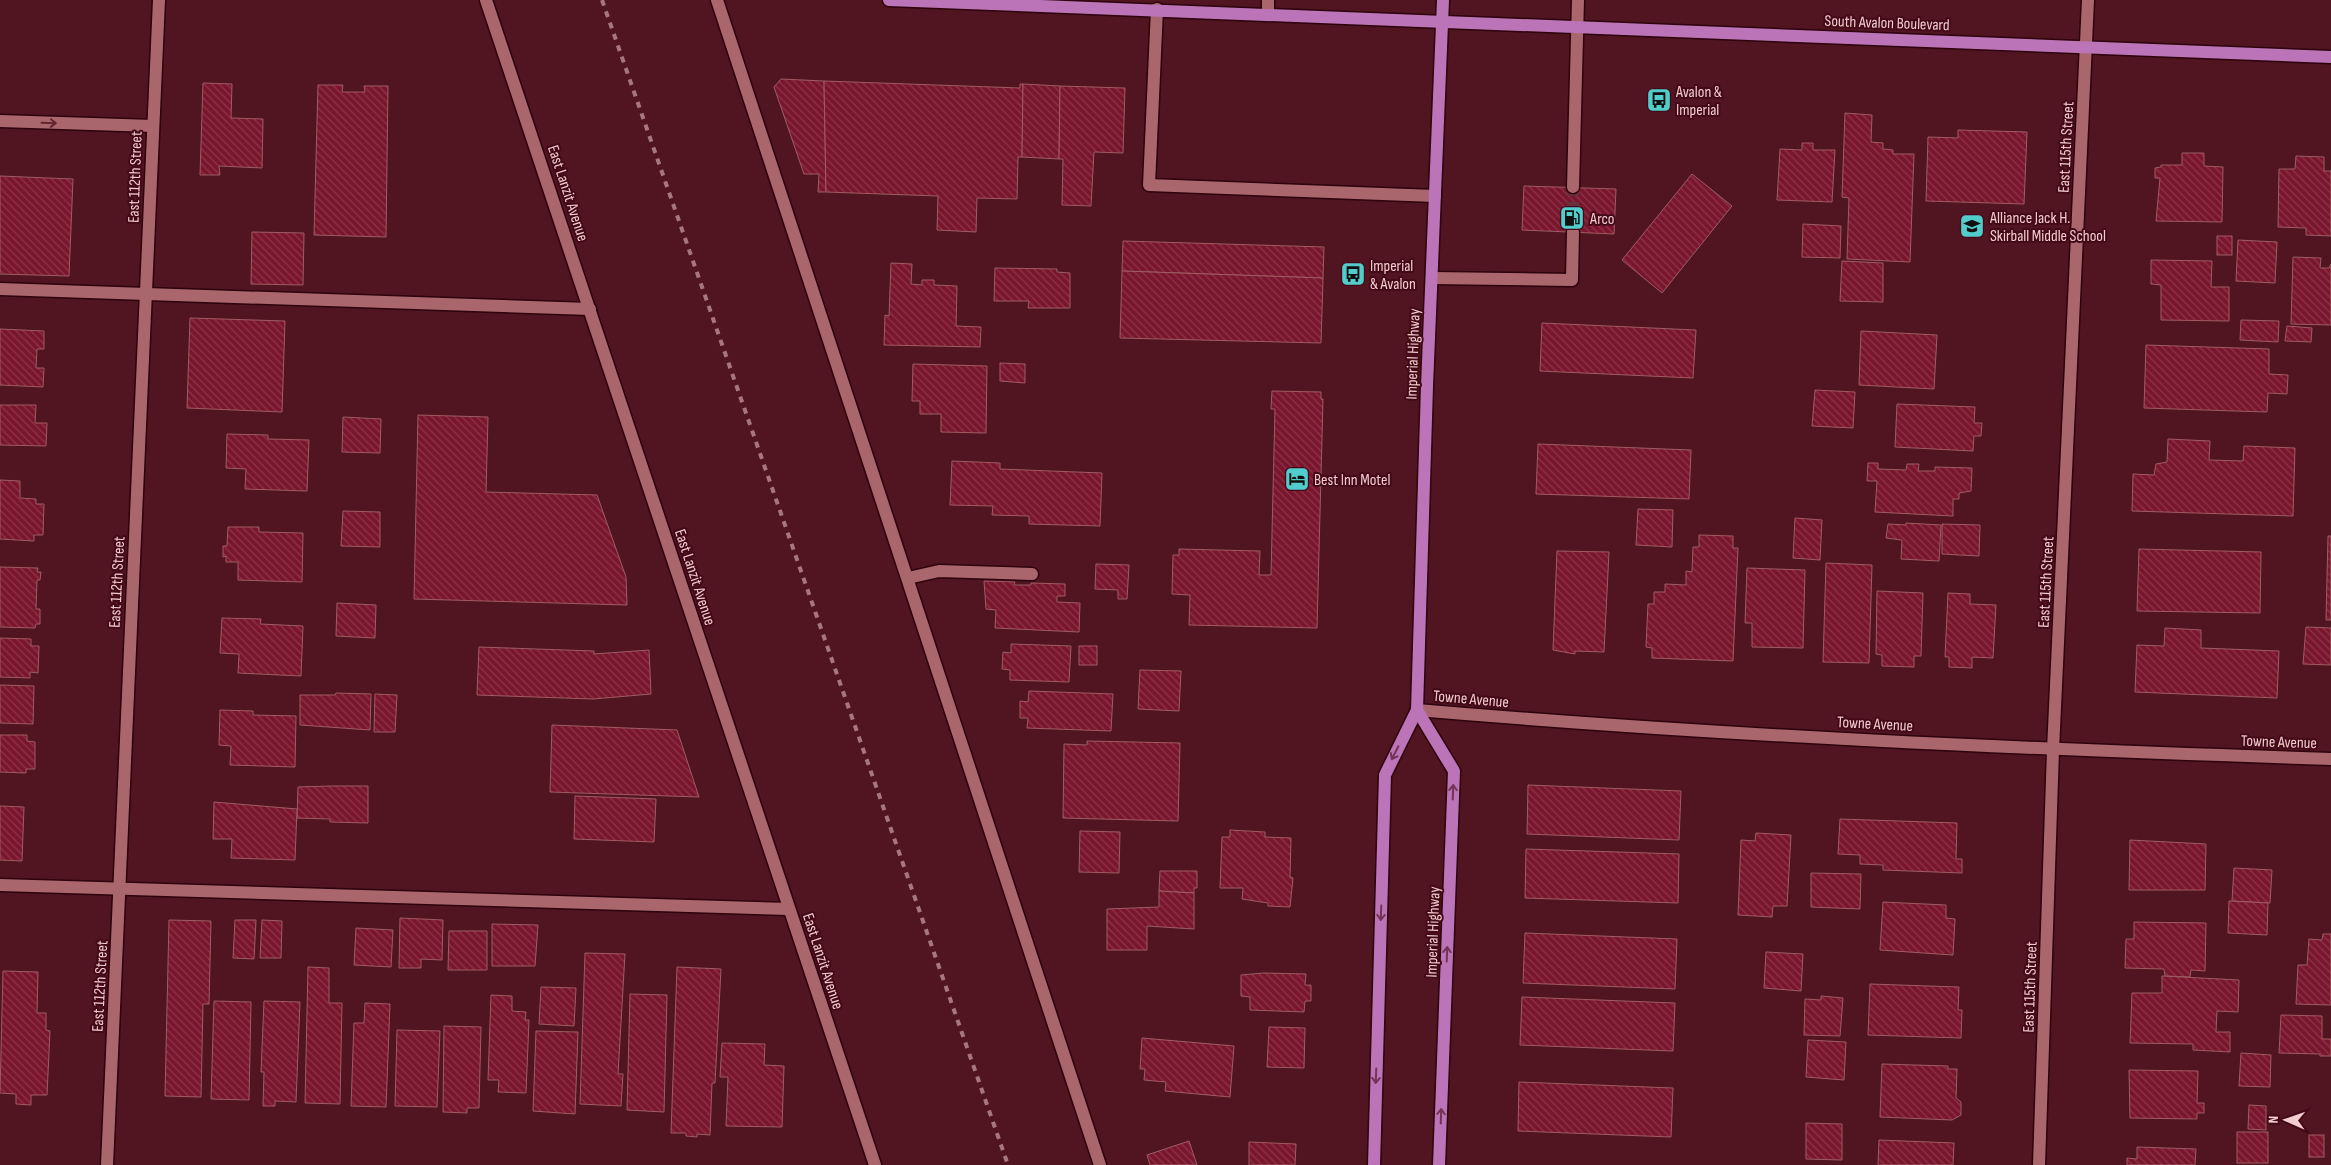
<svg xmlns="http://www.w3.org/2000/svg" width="2331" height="1165" font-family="'Sofia Sans Condensed',sans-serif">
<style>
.building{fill:url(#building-back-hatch);stroke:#9f5c63}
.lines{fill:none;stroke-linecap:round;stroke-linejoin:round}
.minor-tunnel{stroke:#68303a;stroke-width:12;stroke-dasharray:12 6;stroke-linecap:butt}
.minor-casing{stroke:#2e030c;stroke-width:15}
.major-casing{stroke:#2e030c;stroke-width:15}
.minor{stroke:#aa666d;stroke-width:12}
.major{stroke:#ba74b7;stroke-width:12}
.rail{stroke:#a8777d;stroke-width:4;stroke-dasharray:6 6;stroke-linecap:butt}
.oneway{stroke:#632531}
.oneway2{stroke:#733457}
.labels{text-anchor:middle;stroke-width:4;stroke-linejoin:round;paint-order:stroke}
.street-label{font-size:16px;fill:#f3ccce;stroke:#440917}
.poi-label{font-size:16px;fill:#f3ccce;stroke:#440917;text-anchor:start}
</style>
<defs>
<pattern id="building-back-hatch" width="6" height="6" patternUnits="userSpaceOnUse" patternTransform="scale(1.25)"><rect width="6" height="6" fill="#79152d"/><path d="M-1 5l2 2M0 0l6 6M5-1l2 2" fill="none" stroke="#8c364a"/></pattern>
</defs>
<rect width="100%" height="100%" fill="#501520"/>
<g class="building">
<polygon points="781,79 824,81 826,192 818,192 819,174 804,174 774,87"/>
<polygon points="824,81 1020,88 1020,84 1023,84 1022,157 1018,157 1017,199 977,198 976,232 937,230 938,196 826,192"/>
<polygon points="203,83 232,84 231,118 263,119 262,168 219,166 220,175 200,175"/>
<polygon points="1023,84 1060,86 1059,159 1022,157"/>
<polygon points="318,85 343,85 342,92 365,92 364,86 388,86 386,237 314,235"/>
<polygon points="1060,86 1125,88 1123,153 1094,152 1091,206 1062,205 1063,159 1059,159"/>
<polygon points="1845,113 1872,115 1871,142 1883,143 1883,149 1893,150 1893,154 1914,154 1910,262 1847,259 1849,198 1842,197"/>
<polygon points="1958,130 2027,132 2024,204 1926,201 1928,137 1958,138"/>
<polygon points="1802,143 1813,143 1813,150 1835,150 1832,202 1777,200 1780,149 1802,150"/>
<polygon points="2182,153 2204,153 2204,166 2223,167 2222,222 2156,221 2160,178 2155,178 2155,168 2161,167 2161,165 2182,165"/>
<polygon points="2296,156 2324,157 2324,171 2331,171 2331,236 2306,235 2306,228 2278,227 2279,169 2295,169"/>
<polygon points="1692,174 1732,206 1662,293 1622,260"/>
<polygon points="0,176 73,179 69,276 0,274"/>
<polygon points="1524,186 1616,189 1614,234 1522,230"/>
<polygon points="1803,224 1841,226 1840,258 1802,257"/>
<polygon points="252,232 304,233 303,285 251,284"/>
<rect x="2217" y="236" width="15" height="19"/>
<polygon points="2238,240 2277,242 2275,283 2236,281"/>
<polygon points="1123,241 1324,247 1323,278 1122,271"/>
<polygon points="2293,257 2321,258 2320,268 2329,268 2331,264 2331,325 2291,324"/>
<polygon points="2151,260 2212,261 2211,287 2229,287 2229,321 2161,320 2161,285 2151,284"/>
<polygon points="1842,261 1883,263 1883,302 1840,301"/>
<polygon points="891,263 912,264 911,284 922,285 922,280 934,280 934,285 957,286 956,326 981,327 980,347 884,345 885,315 889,316"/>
<polygon points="995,268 1057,269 1057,272 1070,273 1070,308 1028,308 1029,301 994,301"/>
<polygon points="1122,271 1323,278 1321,343 1120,338"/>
<polygon points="190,318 285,321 282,412 187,408"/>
<polygon points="2241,320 2279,321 2278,342 2240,340"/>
<polygon points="1542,323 1696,330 1693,378 1540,371"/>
<polygon points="2287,326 2312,328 2311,342 2285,341"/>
<polygon points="0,329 44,331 44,349 37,349 36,368 44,368 43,387 0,385"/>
<polygon points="1861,331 1937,335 1934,389 1859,385"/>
<polygon points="2146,345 2269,349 2269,374 2288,375 2287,394 2268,393 2267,412 2144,408"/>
<polygon points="1000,363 1025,364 1025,383 1000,381"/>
<polygon points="913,364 987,366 986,433 941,432 941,414 920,414 920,401 912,401"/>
<polygon points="1815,390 1855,392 1853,428 1812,426"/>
<polygon points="1272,391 1321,392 1321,399 1323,399 1317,628 1189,625 1190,595 1172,594 1173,555 1179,555 1179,549 1260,551 1259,575 1271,575 1275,409 1271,409"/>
<polygon points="1897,404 1975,407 1974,423 1982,423 1981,436 1974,436 1973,451 1895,447"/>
<polygon points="0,405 36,405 35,423 47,423 46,446 0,445"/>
<polygon points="418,415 488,417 486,492 597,495 626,577 627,605 414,599"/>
<polygon points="343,417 381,419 380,453 342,452"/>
<polygon points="227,434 268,435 268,439 309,440 307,491 245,489 246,469 226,468"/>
<polygon points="2168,439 2210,441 2209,460 2243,461 2244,446 2295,448 2293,516 2132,511 2133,474 2154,475 2156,464 2167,462"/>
<polygon points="1538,444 1691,450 1689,499 1536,494"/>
<polygon points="952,461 1000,463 1000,469 1102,473 1100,526 1029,524 1029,516 992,515 993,506 950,505"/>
<polygon points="1868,463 1878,463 1878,469 1906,470 1907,464 1919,464 1918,471 1935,471 1935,467 1972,468 1971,491 1959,493 1959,499 1953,499 1953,516 1875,512 1877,481 1867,481"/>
<polygon points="0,480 20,481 20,498 36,499 36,504 44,504 43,535 34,535 34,541 0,539"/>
<polygon points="1638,509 1673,510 1672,547 1636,545"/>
<polygon points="343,511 380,512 380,547 341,546"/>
<polygon points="1795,518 1822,520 1820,560 1793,558"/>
<polygon points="1906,523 1941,525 1939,561 1901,559 1902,540 1886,538 1888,524 1906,525"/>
<polygon points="1942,524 1980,525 1979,556 1942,554"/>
<polygon points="228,527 259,527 259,532 303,533 302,582 238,580 238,562 226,562 226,556 223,557 223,546 227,546"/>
<polygon points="1699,535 1733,536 1733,548 1738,548 1733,661 1652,658 1652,648 1646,647 1648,604 1654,604 1654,592 1665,592 1665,584 1686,585 1686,571 1692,572 1693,547 1699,547"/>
<polygon points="2328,536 2331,536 2331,620 2326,620"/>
<polygon points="2139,549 2261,552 2260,613 2137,611"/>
<polygon points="1557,551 1609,552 1604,652 1575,651 1575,654 1553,650"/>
<polygon points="1826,563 1872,565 1869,663 1823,662"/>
<polygon points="1096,564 1129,565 1127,599 1118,599 1118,590 1095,589"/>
<polygon points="0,567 38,568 37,572 41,572 40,580 37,580 36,609 40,609 40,624 36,624 35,628 0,627"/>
<polygon points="1747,568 1805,570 1803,648 1752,647 1752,623 1745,623"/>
<polygon points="984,581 1015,582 1014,585 1031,585 1031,583 1065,584 1065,596 1057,596 1057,602 1080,603 1079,632 995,628 996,610 986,609"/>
<polygon points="1877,591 1923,593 1921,656 1914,656 1914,667 1882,666 1882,655 1876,654"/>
<polygon points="1948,593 1970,594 1970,604 1996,605 1993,658 1972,657 1972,668 1949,667 1949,657 1945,657"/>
<polygon points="337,603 376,605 375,638 336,636"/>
<polygon points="222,618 261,619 260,624 303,626 301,676 238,673 239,654 220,653"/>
<polygon points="2306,627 2331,628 2331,665 2303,664"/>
<polygon points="2165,628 2201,630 2201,648 2279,651 2277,698 2135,692 2137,645 2164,646"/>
<polygon points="0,638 31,639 31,646 39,646 38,673 30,672 30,678 0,677"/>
<polygon points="1011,644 1071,646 1069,682 1010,680 1010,670 1002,669 1003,652 1011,653"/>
<rect x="1079" y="646" width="18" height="19"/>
<polygon points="479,647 594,651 594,654 649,650 651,694 593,699 477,695"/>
<polygon points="1140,670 1181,671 1179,711 1138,709"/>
<polygon points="0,685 34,686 33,724 0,723"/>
<polygon points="1029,691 1113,694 1111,731 1027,728 1028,718 1020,718 1020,701 1028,702"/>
<polygon points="336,693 371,694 370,730 300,725 300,695 335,695"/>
<polygon points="375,694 397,695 395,732 374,732"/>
<polygon points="220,710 253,711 253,715 296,716 295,767 230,765 231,746 219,745"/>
<polygon points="552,725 677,730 699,797 550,792"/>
<polygon points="0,735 27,735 27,741 35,742 35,769 26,769 26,773 0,772"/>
<polygon points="1087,741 1180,743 1178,821 1063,818 1064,744 1087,745"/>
<polygon points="1528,785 1681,791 1679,840 1527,834"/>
<polygon points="330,786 368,786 368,823 330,822 330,819 297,818 298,787"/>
<polygon points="575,796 656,799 654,842 574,839"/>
<polygon points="214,802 297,809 295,860 231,858 232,839 213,839"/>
<polygon points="0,806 24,807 22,861 0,860"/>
<polygon points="1840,819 1957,823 1956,859 1962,859 1962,873 1883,870 1883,865 1860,864 1860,855 1838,854"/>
<polygon points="1230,830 1265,832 1265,837 1291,838 1290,877 1293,878 1290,907 1268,906 1268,903 1242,899 1243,888 1220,888 1222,837 1230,837"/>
<polygon points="1080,831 1120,832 1119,873 1079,872"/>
<polygon points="1756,833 1791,835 1787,906 1773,906 1772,917 1738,915 1741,840 1755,841"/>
<polygon points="2130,840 2206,844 2205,890 2129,890"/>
<polygon points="1526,849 1679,854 1678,903 1525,898"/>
<polygon points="2234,868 2272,870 2270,903 2232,901"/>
<polygon points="1160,871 1197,871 1197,888 1194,888 1194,893 1159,891"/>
<polygon points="1811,873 1861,874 1860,909 1811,907"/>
<polygon points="1159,891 1194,893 1194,929 1147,926 1147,950 1107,950 1107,909 1159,907"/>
<polygon points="2229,901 2268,903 2267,935 2228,933"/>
<polygon points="1883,902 1946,905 1946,918 1955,919 1953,955 1880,950"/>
<polygon points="400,918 443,920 442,960 421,959 421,968 399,968"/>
<polygon points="169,920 211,921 209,1004 203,1004 201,1097 165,1096"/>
<polygon points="235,920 256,920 254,959 233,958"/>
<polygon points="262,920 282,921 281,958 260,958"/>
<polygon points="2134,922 2206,923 2205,971 2191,970 2190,977 2165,976 2164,969 2125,968 2126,939 2134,939"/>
<polygon points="492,924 538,925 535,966 492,966"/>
<polygon points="356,928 393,930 391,967 354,965"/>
<polygon points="449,931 487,931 487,970 448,970"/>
<polygon points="1525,933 1677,939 1675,989 1523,983"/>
<polygon points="2323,934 2331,934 2331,1005 2296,1004 2298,965 2307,965 2309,939 2322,940"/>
<polygon points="1766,952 1803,954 1801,991 1764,988"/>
<polygon points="585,953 625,954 618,1074 623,1074 621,1106 580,1104"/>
<polygon points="308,967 329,968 329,1003 342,1003 340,1104 305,1103"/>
<polygon points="677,967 721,969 715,1083 712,1083 710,1135 697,1134 697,1137 686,1136 686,1133 671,1133"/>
<polygon points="3,971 38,972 37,1013 46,1013 46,1030 50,1031 47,1095 31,1095 31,1105 16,1104 16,1094 0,1093"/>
<polygon points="1264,973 1306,974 1305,985 1311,985 1311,1001 1305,1001 1304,1012 1250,1010 1250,997 1241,996 1241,975"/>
<polygon points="2162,976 2239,980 2238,1012 2217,1011 2216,1032 2230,1032 2230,1052 2193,1050 2193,1044 2130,1043 2132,993 2162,993"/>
<polygon points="1870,984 1959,987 1958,1010 1962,1010 1961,1038 1868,1035"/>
<polygon points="541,987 576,988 574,1026 539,1024"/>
<polygon points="630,994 667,995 664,1112 627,1110"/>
<polygon points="491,995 512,996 512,1011 526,1012 525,1020 529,1020 526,1093 498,1092 499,1080 488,1080"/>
<polygon points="1821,996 1843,998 1840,1036 1804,1035 1805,999 1821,1000"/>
<polygon points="1522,997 1675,1003 1673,1051 1520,1045"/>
<polygon points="214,1001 251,1002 249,1100 211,1099"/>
<polygon points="264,1001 300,1002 296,1102 275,1101 275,1106 263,1106 264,1072 261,1072"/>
<polygon points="365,1003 390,1004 386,1107 351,1106 354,1023 364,1023"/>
<polygon points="2281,1015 2322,1016 2322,1039 2331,1039 2331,1056 2320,1056 2320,1054 2279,1053"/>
<polygon points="444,1026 481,1027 479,1108 467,1108 467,1113 443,1112"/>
<polygon points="1269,1027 1305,1028 1304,1068 1267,1067"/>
<polygon points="397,1030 440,1031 437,1107 395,1106"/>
<polygon points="536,1031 578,1032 575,1114 533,1111"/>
<polygon points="1142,1038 1234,1046 1230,1097 1165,1091 1166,1082 1144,1080 1145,1069 1140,1069"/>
<polygon points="1808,1040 1846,1042 1844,1080 1806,1077"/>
<polygon points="722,1043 765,1044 764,1065 784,1066 782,1127 726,1126 728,1077 720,1077"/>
<polygon points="2241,1053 2271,1055 2270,1087 2239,1086"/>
<polygon points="1882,1064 1948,1066 1948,1069 1957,1069 1956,1098 1961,1102 1961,1115 1952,1120 1880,1117"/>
<polygon points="2129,1070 2198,1071 2197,1103 2204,1103 2204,1113 2197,1113 2197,1119 2130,1118"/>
<polygon points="1519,1082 1673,1088 1671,1137 1518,1131"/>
<polygon points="2249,1105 2266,1106 2266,1130 2248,1129"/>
<polygon points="1806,1123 1842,1124 1842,1160 1806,1159"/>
<rect x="2237" y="1132" width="31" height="31"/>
<rect x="2309" y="1135" width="15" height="22"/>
<polygon points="1879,1140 1954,1143 1953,1165 1878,1165"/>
<polygon points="1189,1141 1197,1165 1150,1165 1147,1155"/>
<polygon points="1249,1142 1296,1144 1295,1165 1249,1165"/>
<polygon points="2137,1147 2196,1149 2195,1165 2127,1165 2127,1158 2137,1159"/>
</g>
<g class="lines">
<polyline class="minor-tunnel" points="1573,232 1573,187"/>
<defs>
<g id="minor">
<polyline points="486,0 875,1165"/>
<polyline points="717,0 1100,1165"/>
<polyline points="1157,9 1149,185 1435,196"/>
<polyline points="1268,14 1268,0"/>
<polyline points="0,121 153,126"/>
<polyline points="1573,187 1578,0"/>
<polyline points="1432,278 1572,280 1573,232"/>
<polyline points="0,289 590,309"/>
<polyline points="908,578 939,571 1032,574"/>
<path d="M1417,710c304,26 609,39 914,49"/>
<polyline points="0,885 789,909"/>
<polyline points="107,1165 159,0"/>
<polyline points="2039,1165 2053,750 2088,0"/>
</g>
<g id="major">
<polyline points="889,0 2331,57"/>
<polyline points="1417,710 1454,771 1439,1165"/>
<polyline points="1374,1165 1385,775 1417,710 1427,386 1443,0"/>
</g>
</defs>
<use href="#minor" class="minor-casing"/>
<use href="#major" class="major-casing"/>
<use href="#minor" class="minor"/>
<use href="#major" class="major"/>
<polyline class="rail" points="602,0 1008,1165"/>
</g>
<defs><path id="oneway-shaft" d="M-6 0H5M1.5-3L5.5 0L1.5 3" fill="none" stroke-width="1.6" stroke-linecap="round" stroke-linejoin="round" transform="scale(1.25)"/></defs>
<use class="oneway" href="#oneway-shaft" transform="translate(49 123) rotate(2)"/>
<g class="oneway2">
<use href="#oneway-shaft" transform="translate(1395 753) rotate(117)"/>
<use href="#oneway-shaft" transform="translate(1453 792) rotate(-88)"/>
<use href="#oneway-shaft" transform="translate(1381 913) rotate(92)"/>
<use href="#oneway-shaft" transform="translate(1447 954) rotate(-88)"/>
<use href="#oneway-shaft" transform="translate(1376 1076) rotate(92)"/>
<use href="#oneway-shaft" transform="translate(1441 1116) rotate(-88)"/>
</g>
<defs>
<symbol id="bus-square" viewBox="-11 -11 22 22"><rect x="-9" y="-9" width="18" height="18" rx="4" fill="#53cdcb" stroke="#440917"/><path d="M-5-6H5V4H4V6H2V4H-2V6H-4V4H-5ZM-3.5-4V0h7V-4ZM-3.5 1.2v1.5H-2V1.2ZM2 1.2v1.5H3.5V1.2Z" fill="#111"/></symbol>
<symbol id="fuel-square" viewBox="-11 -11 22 22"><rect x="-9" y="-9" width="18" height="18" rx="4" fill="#53cdcb" stroke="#440917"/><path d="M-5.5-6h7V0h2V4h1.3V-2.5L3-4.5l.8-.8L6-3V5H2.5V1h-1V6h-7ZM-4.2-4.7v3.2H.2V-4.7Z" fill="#111"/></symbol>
<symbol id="school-square" viewBox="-11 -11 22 22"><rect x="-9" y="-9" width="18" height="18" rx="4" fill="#53cdcb" stroke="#440917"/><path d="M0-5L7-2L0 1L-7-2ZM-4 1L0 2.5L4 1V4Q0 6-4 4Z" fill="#111"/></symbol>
<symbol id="hotel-square" viewBox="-11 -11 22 22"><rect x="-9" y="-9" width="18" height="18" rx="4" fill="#53cdcb" stroke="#440917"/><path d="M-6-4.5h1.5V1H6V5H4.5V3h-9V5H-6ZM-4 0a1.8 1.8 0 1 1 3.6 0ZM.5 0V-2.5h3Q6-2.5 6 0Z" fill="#111"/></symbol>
</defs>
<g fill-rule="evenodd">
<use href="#bus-square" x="1645" y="86" width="28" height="28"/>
<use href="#fuel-square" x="1558" y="204" width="28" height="28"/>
<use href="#school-square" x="1958" y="212" width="28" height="28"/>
<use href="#bus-square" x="1339" y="260" width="28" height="28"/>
<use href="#hotel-square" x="1283" y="465" width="28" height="28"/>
</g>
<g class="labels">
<g class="street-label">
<text transform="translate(1887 22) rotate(2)" y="6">South Avalon Boulevard</text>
<text transform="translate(2065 147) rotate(-87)" y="6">East 115th Street</text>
<text transform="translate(134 177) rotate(-88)" y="6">East 112th Street</text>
<text transform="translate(569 193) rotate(72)" y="6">East Lanzit Avenue</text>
<text transform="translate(1412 354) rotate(-88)" y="6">Imperial Highway</text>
<text transform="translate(696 577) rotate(72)" y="6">East Lanzit Avenue</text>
<text transform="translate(116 582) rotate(-87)" y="6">East 112th Street</text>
<text transform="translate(2045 582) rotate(-87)" y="6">East 115th Street</text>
<text transform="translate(1471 698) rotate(5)" y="6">Towne Avenue</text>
<text transform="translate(1875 723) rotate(3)" y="6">Towne Avenue</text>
<text transform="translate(2279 741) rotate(2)" y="6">Towne Avenue</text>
<text transform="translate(1432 932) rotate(-88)" y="6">Imperial Highway</text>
<text transform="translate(824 961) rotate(72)" y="6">East Lanzit Avenue</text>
<text transform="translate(99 986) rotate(-87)" y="6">East 112th Street</text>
<text transform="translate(2029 987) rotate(-88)" y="6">East 115th Street</text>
</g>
<g class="poi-label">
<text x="1676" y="97">Avalon &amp;<tspan x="1676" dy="18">Imperial</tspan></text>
<text x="1990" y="223">Alliance Jack H.<tspan x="1990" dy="18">Skirball Middle School</tspan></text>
<text x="1590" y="224">Arco</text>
<text x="1370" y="271">Imperial<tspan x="1370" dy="18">&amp; Avalon</tspan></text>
<text x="1314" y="485">Best Inn Motel</text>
</g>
</g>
<g transform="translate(2286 1120) rotate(272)" stroke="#440917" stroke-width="4" paint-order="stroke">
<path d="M0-4L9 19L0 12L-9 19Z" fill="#f3ccce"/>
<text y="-8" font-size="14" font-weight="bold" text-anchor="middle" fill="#f3ccce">N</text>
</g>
</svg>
